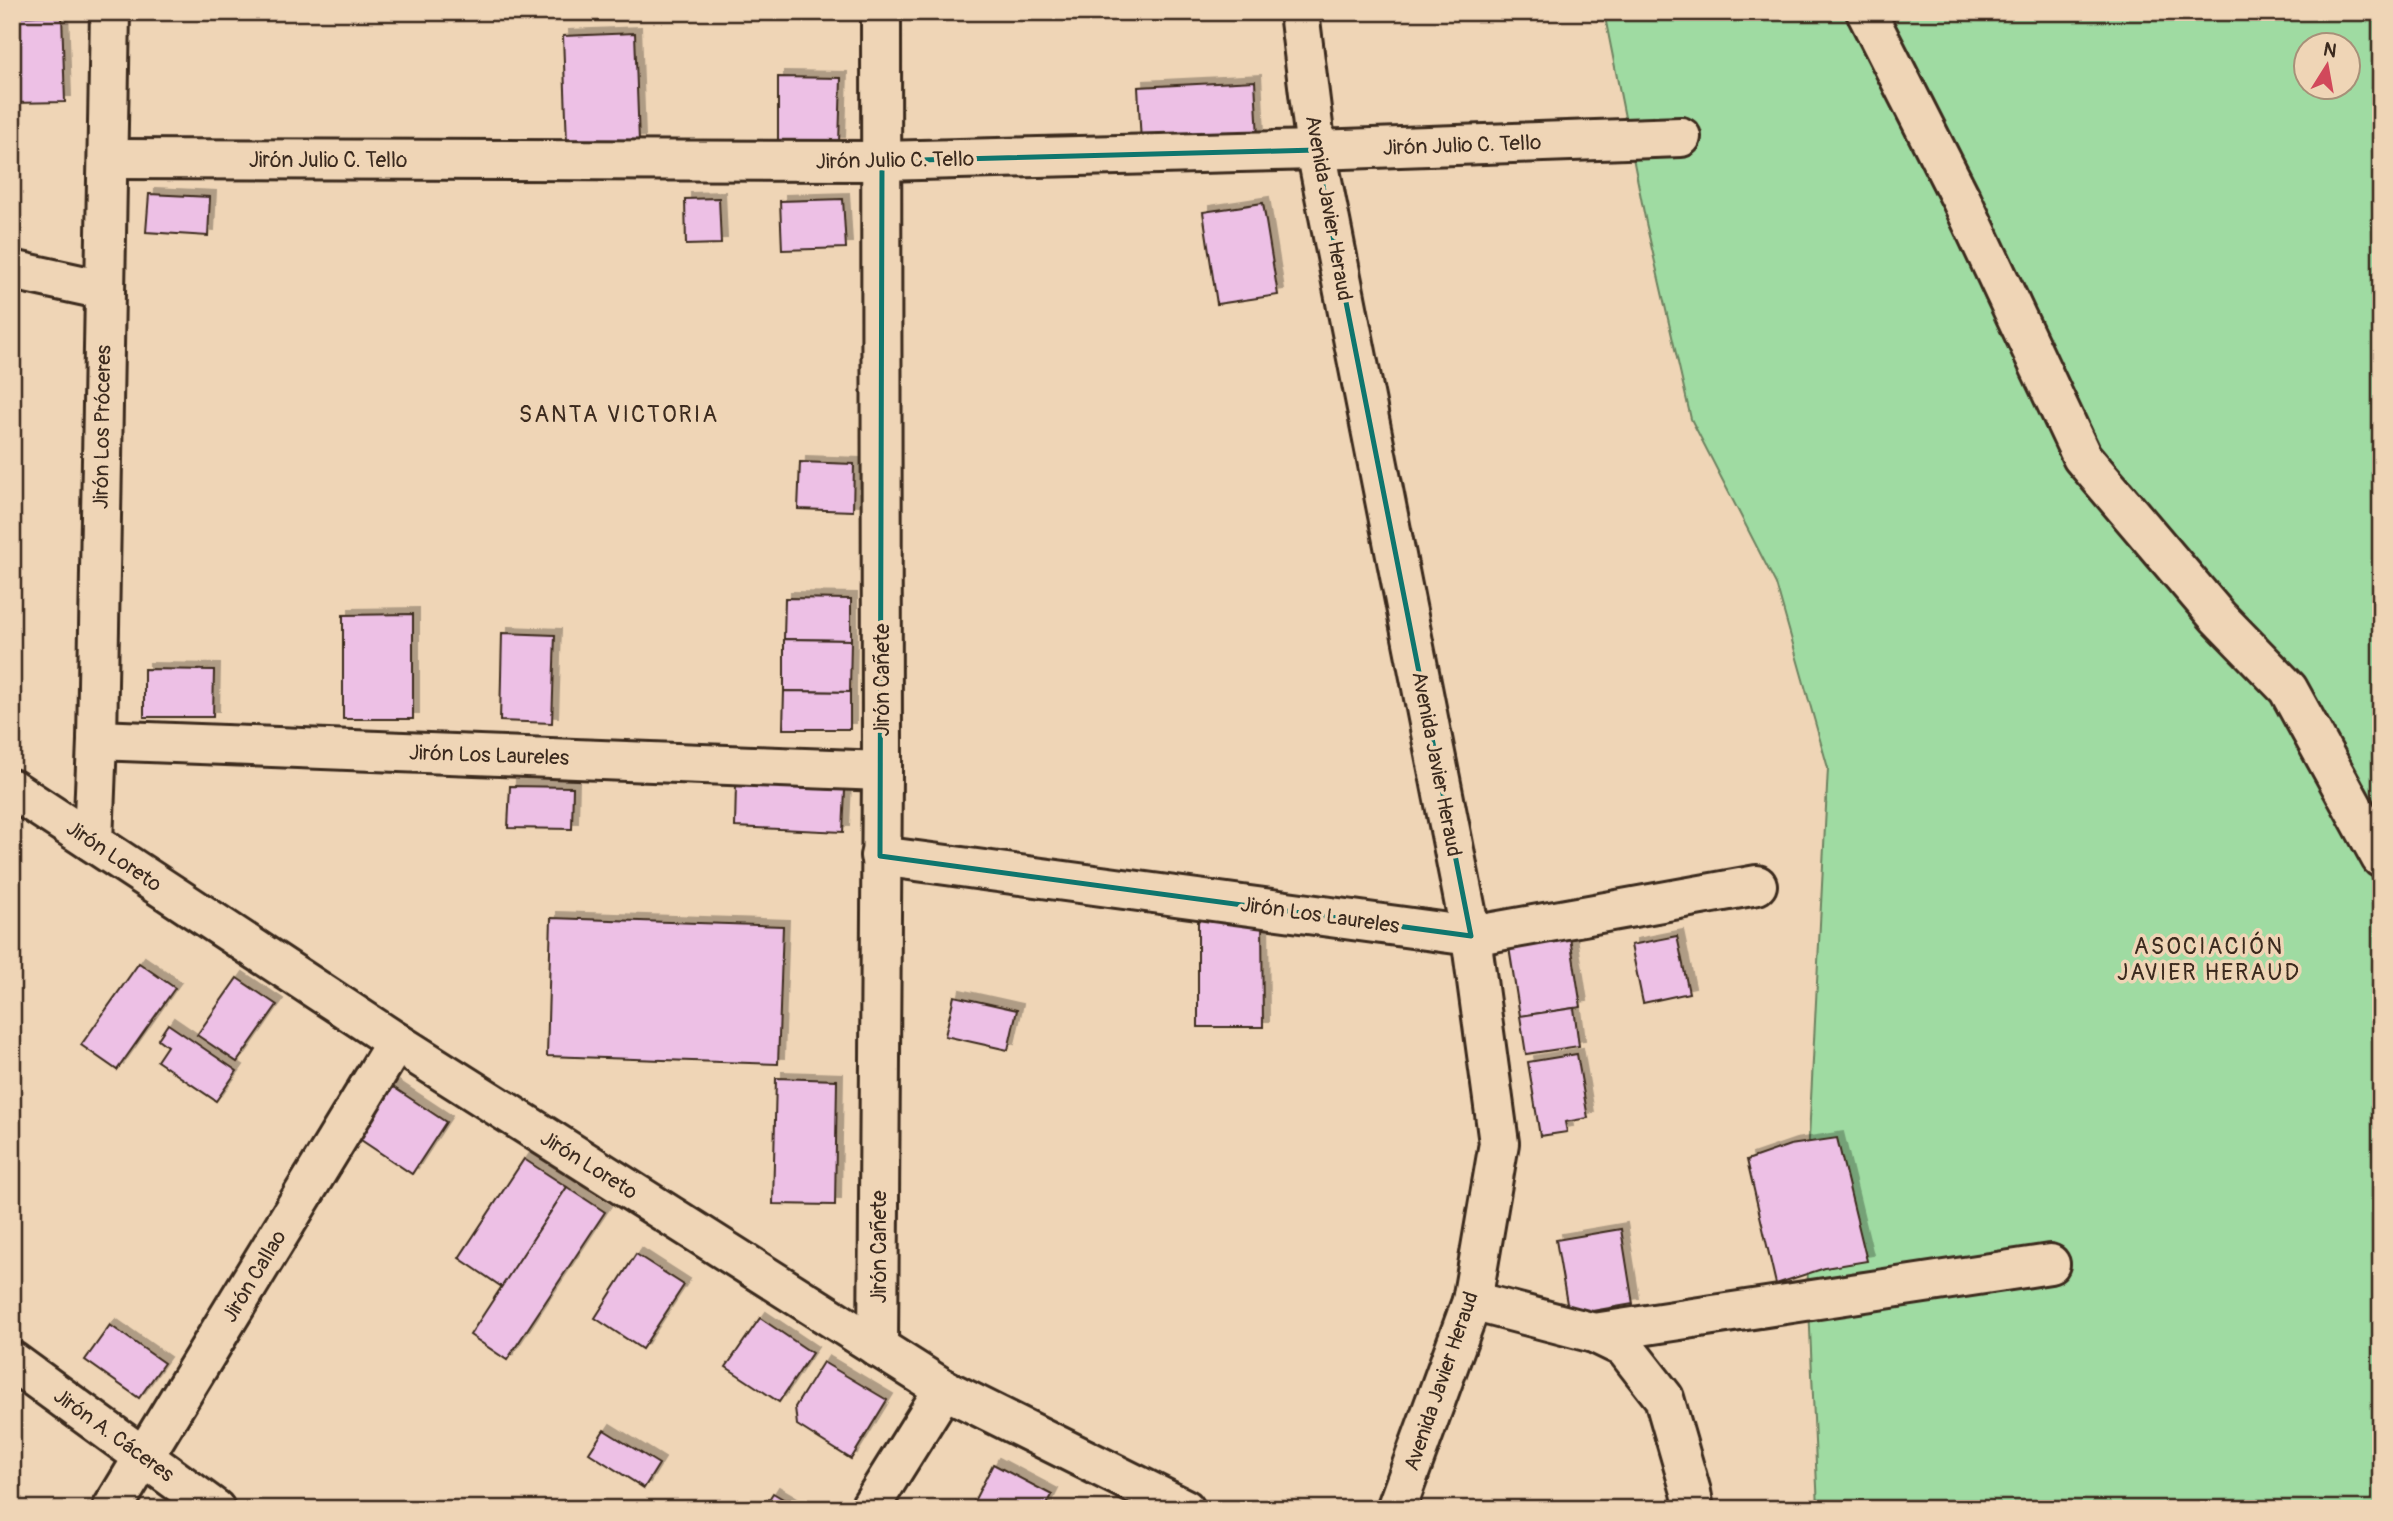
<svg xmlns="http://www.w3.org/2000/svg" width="2393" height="1521" font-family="Pangolin,sans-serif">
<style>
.green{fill:#9fdba2;stroke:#6d8260;stroke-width:2;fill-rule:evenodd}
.building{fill:#edc0e5;stroke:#3b2a1e;stroke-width:2;filter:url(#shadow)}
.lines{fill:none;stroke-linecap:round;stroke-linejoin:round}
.minor-casing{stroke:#3b2a1e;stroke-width:44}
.major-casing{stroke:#3b2a1e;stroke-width:44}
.minor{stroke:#efd5b6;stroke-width:38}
.major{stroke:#efd5b6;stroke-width:38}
.marked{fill:none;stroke:#0f766e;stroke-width:5;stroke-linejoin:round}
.labels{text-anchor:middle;stroke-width:7;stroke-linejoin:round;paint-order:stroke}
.street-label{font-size:21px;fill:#3b2a1e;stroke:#efd5b6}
.neighbourhood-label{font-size:23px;letter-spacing:2px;fill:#3b2a1e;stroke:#efd5b6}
</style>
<defs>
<filter id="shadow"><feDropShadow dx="6" dy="-6" stdDeviation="0" flood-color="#0004"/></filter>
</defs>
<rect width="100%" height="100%" fill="#efd5b6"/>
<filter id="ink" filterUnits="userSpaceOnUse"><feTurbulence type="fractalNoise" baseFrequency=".0143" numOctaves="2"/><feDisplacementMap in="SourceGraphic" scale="14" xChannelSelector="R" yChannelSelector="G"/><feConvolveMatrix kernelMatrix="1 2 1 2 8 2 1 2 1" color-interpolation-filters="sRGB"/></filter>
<g filter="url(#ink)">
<path class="green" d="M1604,12h777v1497h-563l-13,-293 23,-448 -52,-184 -85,-165 -45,-196zM2306,46h42v42h-42z"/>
<g class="building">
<polygon points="62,15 65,102 12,103 12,17"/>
<polygon points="635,33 639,142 567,144 563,36"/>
<polygon points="778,77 841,78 839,143 778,142"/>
<polygon points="1255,81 1258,138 1141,143 1138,87"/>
<polygon points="149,194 210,197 208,236 146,232"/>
<polygon points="719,198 721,244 686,245 685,199"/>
<polygon points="843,199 846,248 782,250 780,201"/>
<polygon points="1263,203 1278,295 1217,304 1203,212"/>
<polygon points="800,462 854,464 853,511 798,509"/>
<polygon points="785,598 851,599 851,640 784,639"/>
<polygon points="413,614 413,719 343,719 343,615"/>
<polygon points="502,633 555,635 552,723 500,721"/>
<polygon points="784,639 851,640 850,692 784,691"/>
<polygon points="144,669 214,670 213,717 144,717"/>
<polygon points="784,691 850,692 850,729 783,729"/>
<polygon points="736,785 845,790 843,832 735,827"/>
<polygon points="510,786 573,787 572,829 508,828"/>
<polygon points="551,918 783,926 778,1064 547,1056"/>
<polygon points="1198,919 1262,919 1263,1027 1198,1027"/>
<polygon points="1677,936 1689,993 1643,1003 1631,945"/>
<polygon points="1570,937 1581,1007 1520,1016 1509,947"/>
<polygon points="139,963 175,988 117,1070 81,1045"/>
<polygon points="237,978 277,1005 237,1062 197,1035"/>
<polygon points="954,996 1017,1010 1008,1050 945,1036"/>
<polygon points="1574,1008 1579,1046 1526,1054 1520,1016"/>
<polygon points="168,1024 237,1071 216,1101 157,1061 167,1046 158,1039"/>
<polygon points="1577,1054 1588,1118 1565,1122 1567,1132 1540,1136 1528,1062"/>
<polygon points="776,1078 837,1080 835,1205 773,1204"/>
<polygon points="390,1085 446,1122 412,1174 355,1136"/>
<polygon points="1837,1138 1867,1261 1825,1268 1776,1284 1747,1160 1790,1145"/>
<polygon points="524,1159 567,1187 502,1287 459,1258"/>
<polygon points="567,1187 605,1212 507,1360 470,1335"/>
<polygon points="1621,1229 1633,1304 1569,1315 1556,1240"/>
<polygon points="636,1254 684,1285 642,1349 595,1318"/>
<polygon points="760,1318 812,1353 779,1402 726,1367"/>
<polygon points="110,1325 164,1363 139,1398 85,1360"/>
<polygon points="823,1362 887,1400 851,1459 797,1425 795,1407"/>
<polygon points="604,1430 659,1464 644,1488 589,1453"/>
<polygon points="993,1464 1052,1495 1045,1509 970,1509"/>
<polygon points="773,1493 800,1509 763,1509"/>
</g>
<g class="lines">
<defs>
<g id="minor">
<polyline points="109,159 882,161 1316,150 1681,137"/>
<polyline points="12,270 104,290"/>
<polyline points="97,740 882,771"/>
<polyline points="12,789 396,1042 944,1389 1185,1509"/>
<polyline points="93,842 97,740 110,12"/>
<polyline points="880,856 1471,936 1757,885"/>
<polyline points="1472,1301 1594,1333 1625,1348 1664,1398 1691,1492 1694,1509"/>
<polyline points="1594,1333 2050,1264"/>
<polyline points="878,1348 882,771 881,12"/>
<polyline points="12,1361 215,1509"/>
<polyline points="112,1509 396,1042"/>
<polyline points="869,1509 944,1389"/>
</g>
<g id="major">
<polyline points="1299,12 1316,150 1471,936 1499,1143 1472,1301 1396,1509"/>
<polyline points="1866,12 1962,201 2082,457 2218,617 2288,689 2381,858"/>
</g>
</defs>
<use href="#minor" class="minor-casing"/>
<use href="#major" class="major-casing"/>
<use href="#minor" class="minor"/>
<use href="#major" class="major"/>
</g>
</g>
<path class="marked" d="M1316,150l155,786 -591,-80 2,-695z"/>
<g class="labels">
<g class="street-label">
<text transform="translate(1462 145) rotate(-2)" y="7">Jirón Julio C. Tello</text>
<text x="328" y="167">Jirón Julio C. Tello</text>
<text transform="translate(895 160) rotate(-1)" y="7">Jirón Julio C. Tello</text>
<text transform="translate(1329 208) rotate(80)" y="7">Avenida Javier Heraud</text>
<text transform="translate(102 427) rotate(-89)" y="7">Jirón Los Próceres</text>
<text transform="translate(882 680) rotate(-90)" y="7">Jirón Cañete</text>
<text transform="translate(489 755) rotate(2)" y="7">Jirón Los Laureles</text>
<text transform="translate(1437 764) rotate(79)" y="7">Avenida Javier Heraud</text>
<text transform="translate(114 856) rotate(34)" y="7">Jirón Loreto</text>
<text transform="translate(1320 915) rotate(8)" y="7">Jirón Los Laureles</text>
<text transform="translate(589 1165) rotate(32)" y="7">Jirón Loreto</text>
<text transform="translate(879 1247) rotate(-90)" y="7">Jirón Cañete</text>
<text transform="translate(254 1276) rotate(-59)" y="7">Jirón Callao</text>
<text transform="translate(1441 1381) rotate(-71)" y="7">Avenida Javier Heraud</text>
<text transform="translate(114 1435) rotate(36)" y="7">Jirón A. Cáceres</text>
</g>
<g class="neighbourhood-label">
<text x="619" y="422">SANTA VICTORIA</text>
<text x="2209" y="954">ASOCIACIÓN<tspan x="2209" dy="26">JAVIER HERAUD</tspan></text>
</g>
</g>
<rect width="2393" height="1521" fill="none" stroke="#efd5b6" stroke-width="42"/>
<rect x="21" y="21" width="2351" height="1479" fill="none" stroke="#3b2a1e" stroke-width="2.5" filter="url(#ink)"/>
<g transform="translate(2327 66) rotate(11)"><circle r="33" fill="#efd5b6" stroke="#a79179" stroke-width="2"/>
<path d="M0-5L12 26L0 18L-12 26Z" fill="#d1495b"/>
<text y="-10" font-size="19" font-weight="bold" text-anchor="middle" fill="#3b2a1e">N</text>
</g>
</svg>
